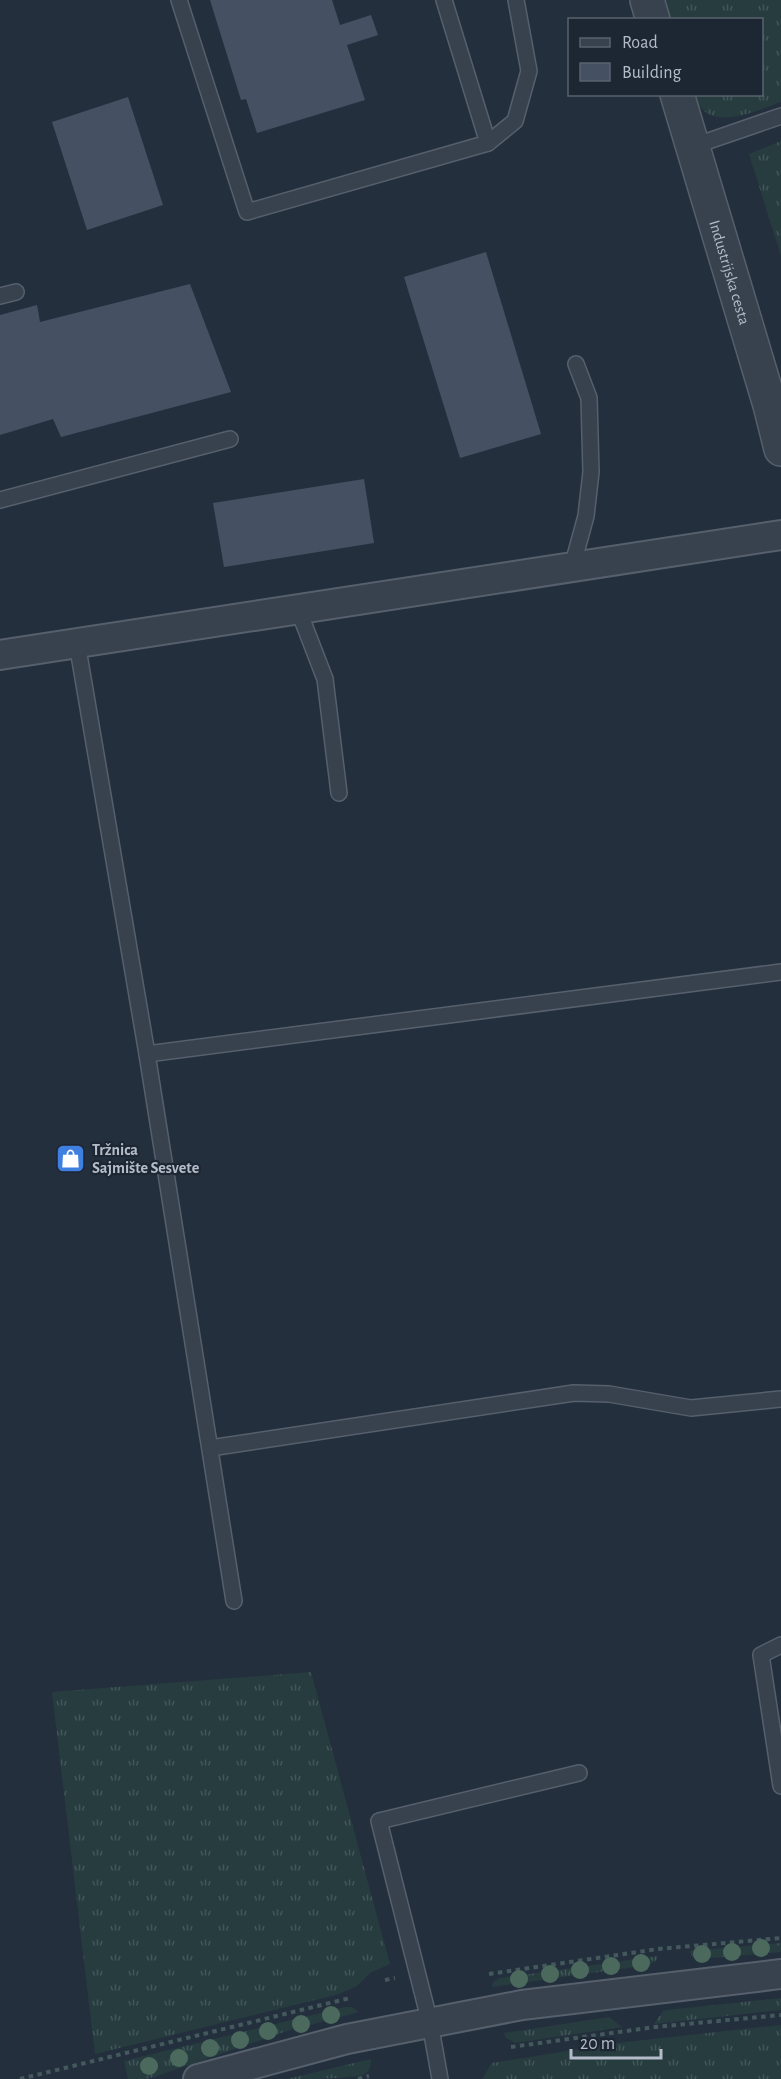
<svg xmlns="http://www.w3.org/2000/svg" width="781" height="2079" font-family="'Alegreya Sans',sans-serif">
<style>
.grass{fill:url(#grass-tufts)}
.building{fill:#455162}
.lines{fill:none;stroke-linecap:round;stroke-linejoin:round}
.service-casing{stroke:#565f6c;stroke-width:18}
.minor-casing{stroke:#565f6c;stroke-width:32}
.tertiary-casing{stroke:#565f6c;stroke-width:36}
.path{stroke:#44595c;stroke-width:4;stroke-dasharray:4.5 4.5;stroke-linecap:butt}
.service{stroke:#38414e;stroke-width:15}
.minor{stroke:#38414e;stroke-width:28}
.tertiary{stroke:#38414e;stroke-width:33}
.tree{fill:#4b6a5d}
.labels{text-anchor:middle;stroke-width:4.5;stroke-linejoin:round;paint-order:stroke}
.street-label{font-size:16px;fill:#b4bcc9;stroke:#1d2633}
.poi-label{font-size:16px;font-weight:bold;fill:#b4bcc9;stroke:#1d2633;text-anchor:start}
</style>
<defs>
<pattern id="grass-tufts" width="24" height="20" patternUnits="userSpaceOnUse" patternTransform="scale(1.5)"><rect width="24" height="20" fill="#263c3f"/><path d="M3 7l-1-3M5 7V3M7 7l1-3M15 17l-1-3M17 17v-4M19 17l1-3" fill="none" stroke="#435659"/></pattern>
</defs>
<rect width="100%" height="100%" fill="#242f3e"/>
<g class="grass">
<path d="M665,0h116v102c-27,9 -74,33 -87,-7l68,-1v-74l-91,-1z"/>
<polygon points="781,141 781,256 749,154"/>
<polygon points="311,1672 390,1964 370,1973 357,1986 339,1994 95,2054 52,1692"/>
<polygon points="781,1943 781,1952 699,1959 692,1956 689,1951"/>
<polygon points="658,1956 656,1961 649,1965 492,1987 493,1982 500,1978"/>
<polygon points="781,1998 781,2010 654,2024 663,2011 667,2010"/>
<polygon points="345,2007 352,2007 359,2012 287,2031 157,2076 146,2079 128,2079 124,2061"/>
<polygon points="609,2017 622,2027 515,2043 506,2038 504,2033"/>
<polygon points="781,2025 781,2079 482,2079 492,2063 616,2043"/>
<path d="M371,2059c0,7 -2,13 -8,16 -18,4 -56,4 -76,4z"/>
</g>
<g class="building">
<polygon points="210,0 332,0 340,25 371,15 378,35 347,45 365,100 257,133 246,99 241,100"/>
<polygon points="128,97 163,205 87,230 52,122"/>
<polygon points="486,252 541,434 460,458 404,277"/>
<polygon points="190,284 231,392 61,437 53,419 0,435 0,315 37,305 40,322"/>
<polygon points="364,479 374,543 224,567 213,503"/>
</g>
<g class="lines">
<defs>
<g id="service">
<polyline points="179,0 247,212 488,143 444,0"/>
<polyline points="488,143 515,121 529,71 516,0"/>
<polyline points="694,146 781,116"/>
<polyline points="0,296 16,292"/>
<polyline points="0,500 230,439"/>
<polyline points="572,567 586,516 591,472 589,398 576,364"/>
<polyline points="298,609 325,679 339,793"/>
<polyline points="77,643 147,1054 234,1601"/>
<polyline points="147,1054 781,972"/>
<polyline points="210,1448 574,1393 609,1394 691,1408 781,1399"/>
<polyline points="781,1645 761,1655 781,1786"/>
<polyline points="440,2079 430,2023 379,1821 579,1773"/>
</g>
<g id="minor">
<polyline points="0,655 781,535"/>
<polyline points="198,2079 347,2039 522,2005 781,1974"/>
</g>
<g id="tertiary">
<polyline points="647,0 653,20"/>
<path id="s1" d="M677,94l93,311 11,44"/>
</g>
</defs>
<use href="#service" class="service-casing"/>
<use href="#minor" class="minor-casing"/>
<use href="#tertiary" class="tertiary-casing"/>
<g class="path">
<polyline points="489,1974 658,1949 781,1938"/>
<polyline points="385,1980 395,1978"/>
<polyline points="511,2047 655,2027 781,2015"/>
<polyline points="20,2079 350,1998"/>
<polyline points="358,2079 369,2076"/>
</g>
<use href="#service" class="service"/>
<use href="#minor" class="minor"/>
<use href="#tertiary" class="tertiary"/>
</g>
<g class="tree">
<circle cx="761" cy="1948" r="9"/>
<circle cx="732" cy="1952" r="9"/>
<circle cx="702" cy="1954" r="9"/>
<circle cx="641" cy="1963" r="9"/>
<circle cx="611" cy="1966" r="9"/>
<circle cx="580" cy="1970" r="9"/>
<circle cx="550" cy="1974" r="9"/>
<circle cx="519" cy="1979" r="9"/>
<circle cx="331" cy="2015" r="9"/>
<circle cx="301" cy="2024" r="9"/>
<circle cx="268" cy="2031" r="9"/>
<circle cx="240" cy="2040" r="9"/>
<circle cx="210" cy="2048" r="9"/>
<circle cx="179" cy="2058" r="9"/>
<circle cx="149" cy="2066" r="9"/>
</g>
<defs>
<symbol id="shop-square" viewBox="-11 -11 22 22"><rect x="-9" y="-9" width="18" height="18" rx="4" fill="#3f7fe0" stroke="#1d2633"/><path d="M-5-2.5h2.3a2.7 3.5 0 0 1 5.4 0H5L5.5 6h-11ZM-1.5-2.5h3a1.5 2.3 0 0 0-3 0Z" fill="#fff"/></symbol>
</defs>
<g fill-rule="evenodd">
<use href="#shop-square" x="54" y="1142" width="33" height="33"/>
</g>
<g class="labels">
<g class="street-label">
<text dy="6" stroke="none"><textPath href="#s1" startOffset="186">Industrijska cesta</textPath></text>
</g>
<g class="poi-label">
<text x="92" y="1155">Tržnica<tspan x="92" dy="18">Sajmište Sesvete</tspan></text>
</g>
</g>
<rect x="568" y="18" width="195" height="78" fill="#1d2633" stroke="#59626f" stroke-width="1.5"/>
<rect x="580" y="38" width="30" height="9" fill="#38414e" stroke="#59626f" stroke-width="1.5"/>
<text x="622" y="48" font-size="18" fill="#b4bcc9">Road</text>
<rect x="580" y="63" width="30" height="18" fill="#455162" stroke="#59626f" stroke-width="1.5"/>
<text x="622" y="78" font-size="18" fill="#b4bcc9">Building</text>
<path d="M571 2049v9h90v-9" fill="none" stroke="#b4bcc9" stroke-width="3"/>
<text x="580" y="2049" font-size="18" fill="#b4bcc9" stroke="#1d2633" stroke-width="4.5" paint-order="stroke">20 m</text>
</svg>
